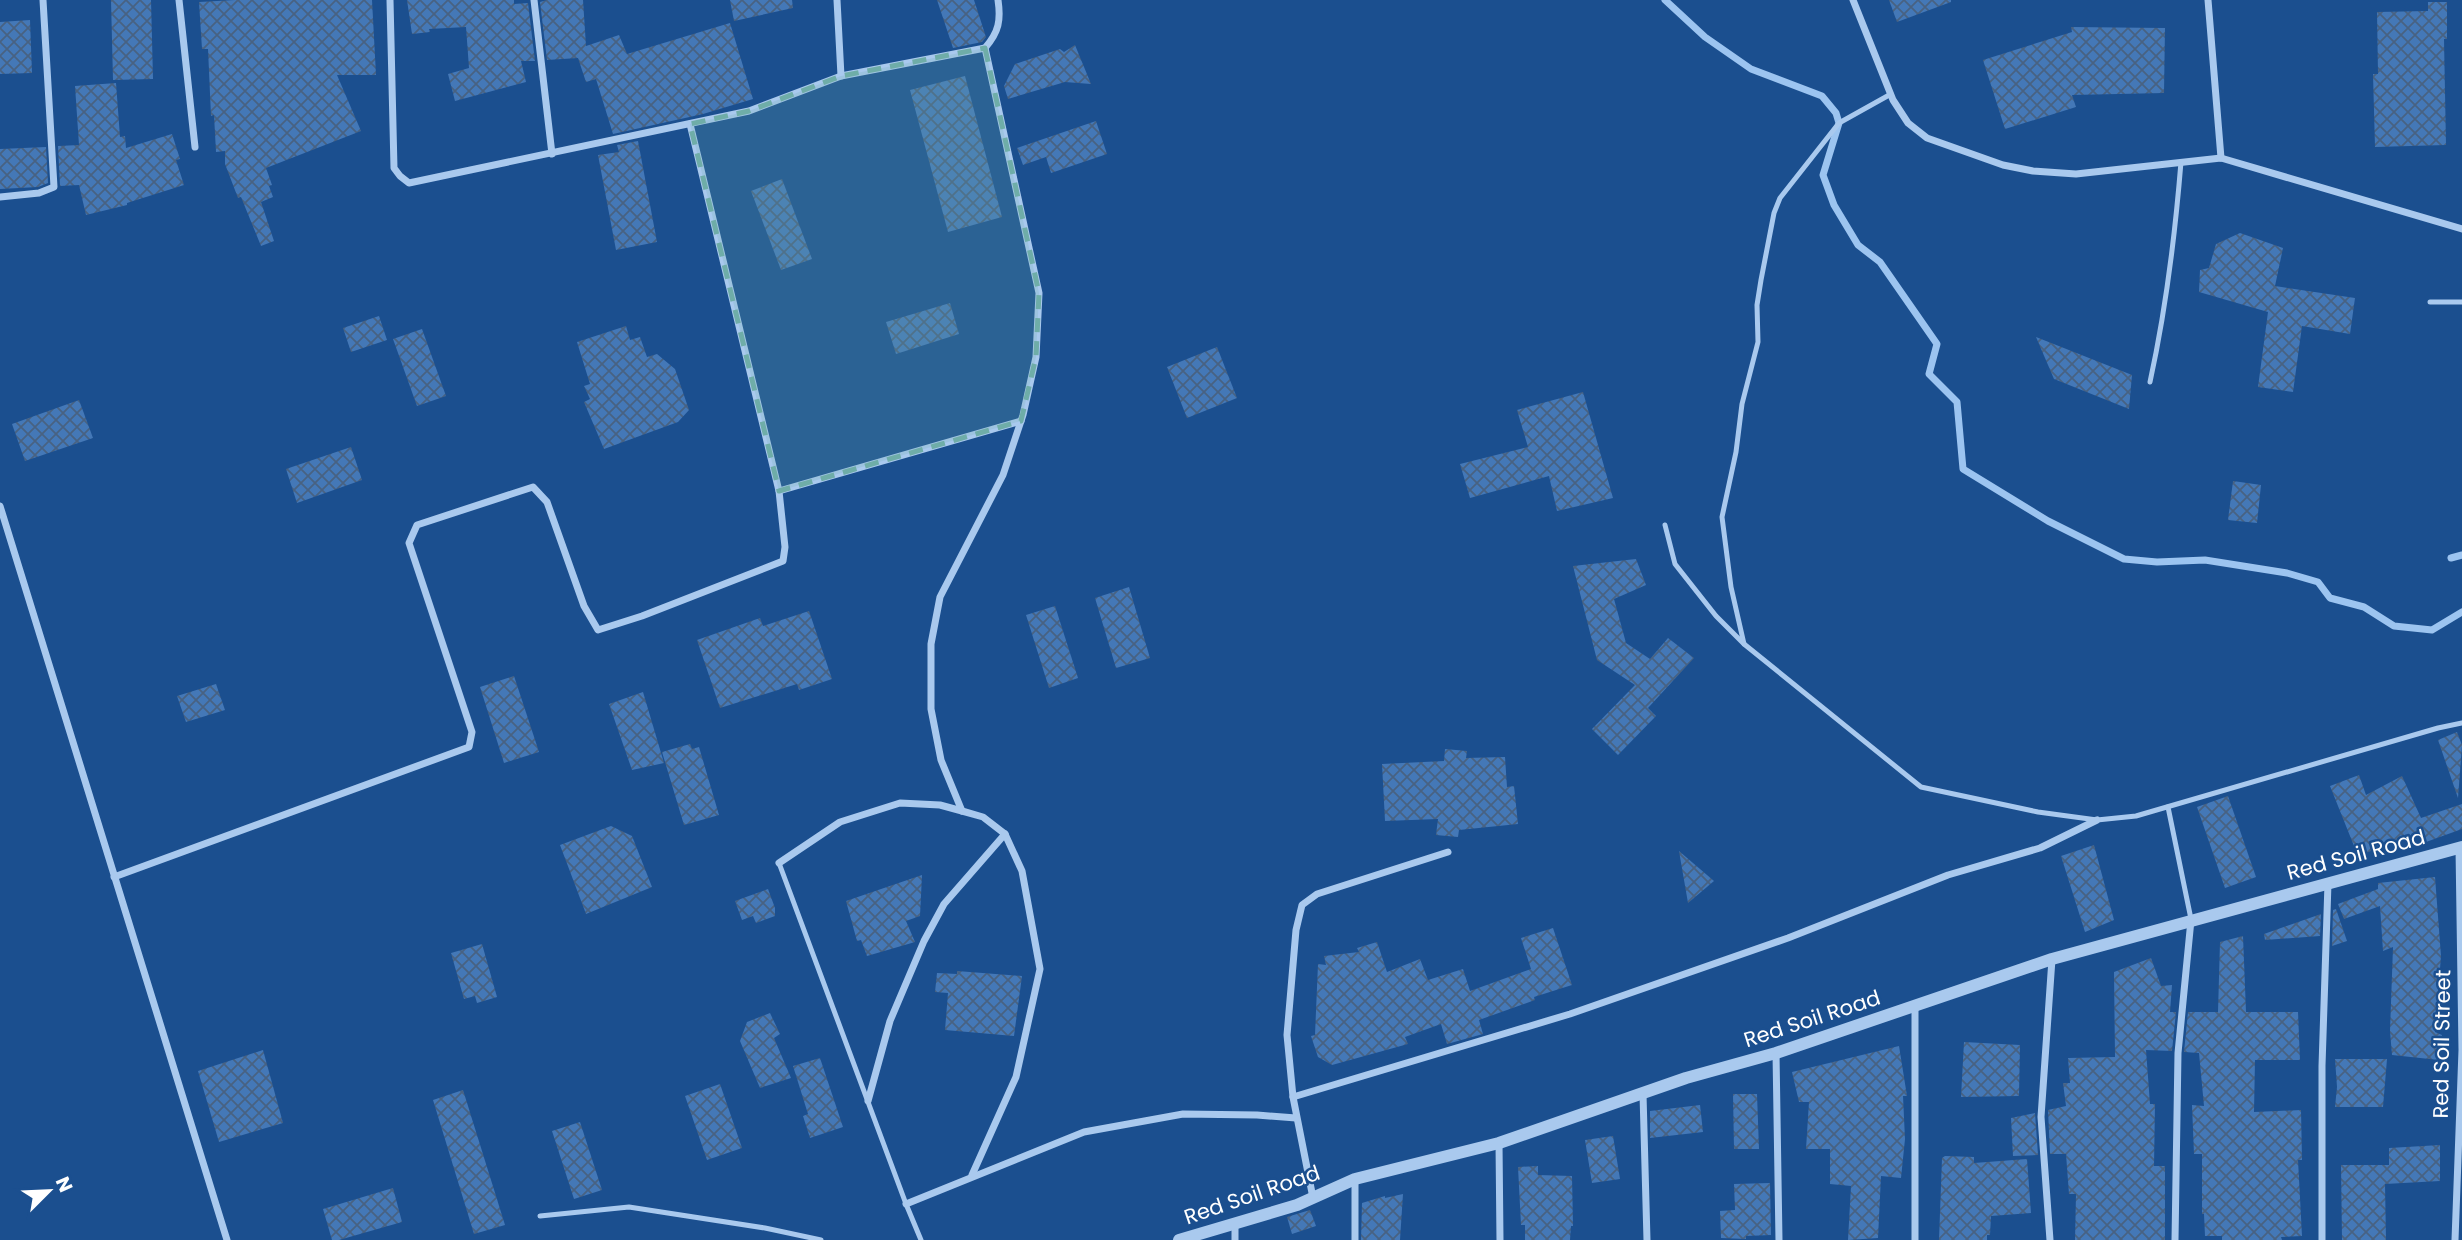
<svg xmlns="http://www.w3.org/2000/svg" width="2462" height="1240" font-family="Poppins,sans-serif">
<style>
.lines{fill:none;stroke-linecap:round;stroke-linejoin:round}
.stream{stroke:#9cc4f0;stroke-width:7}
.building{fill:url(#building-cross-hatch)}
.service{stroke:#a9c9ee;stroke-width:5}
.minor{stroke:#a9c9ee;stroke-width:7}
.tertiary{stroke:#a9c9ee;stroke-width:12}
.marked{fill:#6fada8;fill-opacity:0.2;stroke:#6fada8;stroke-width:5;stroke-dasharray:14 9;stroke-linejoin:round}
.labels{text-anchor:middle;stroke-width:5;stroke-linejoin:round;paint-order:stroke}
.street-label{font-size:21px;fill:#fff;stroke:#1b4f8f}
</style>
<defs>
<pattern id="building-cross-hatch" width="8" height="8" patternUnits="userSpaceOnUse" patternTransform="scale(1.75)"><rect width="8" height="8" fill="#4478b7"/><path d="M0 0l8 8M0 8l8-8" fill="none" stroke="#486282"/></pattern>
</defs>
<rect width="100%" height="100%" fill="#1b4f8f"/>
<g class="lines">
<g class="stream">
<polyline points="1665,0 1705,37 1751,69 1822,96 1836,113 1839,123 1823,175 1834,205 1858,245 1880,262 1937,344 1929,374 1957,402 1963,469 2048,521 2124,559 2157,562 2205,560 2287,573 2318,582 2330,598 2364,607 2394,626 2432,630 2462,612"/>
<polyline points="2451,558 2462,555"/>
</g>
</g>
<g class="building">
<polygon points="111,0 151,0 153,79 113,80"/>
<polygon points="235,0 372,0 376,75 337,75 361,131 266,168 272,185 269,186 273,197 261,202 274,241 261,246 241,197 238,198 225,164 225,151 216,152 214,115 211,116 208,49 202,49 199,2"/>
<polygon points="407,0 514,0 514,4 528,3 535,61 521,61 526,82 455,101 448,74 469,68 466,27 429,29 430,32 412,34"/>
<polygon points="547,0 583,0 586,46 619,35 627,54 730,23 753,99 703,114 613,134 596,79 586,82 578,58 547,60 540,2"/>
<polygon points="730,0 792,0 793,8 734,21"/>
<polygon points="937,0 974,0 986,37 982,42 953,48"/>
<polygon points="1889,0 1951,0 1951,2 1897,22"/>
<polygon points="2428,2 2447,2 2447,39 2444,39 2446,145 2375,147 2373,74 2378,74 2377,12 2428,11"/>
<polygon points="30,20 32,73 0,74 0,22"/>
<polygon points="2071,27 2165,28 2164,93 2072,95 2076,107 2005,129 1983,60 2072,32"/>
<polygon points="1075,45 1091,84 1065,82 1008,99 1004,86 1015,64 1060,49 1064,52"/>
<polygon points="965,76 1002,217 948,232 910,90"/>
<polygon points="116,83 120,137 125,136 126,148 172,134 180,159 176,160 184,185 127,203 127,205 86,215 79,185 60,186 58,146 79,145 75,86"/>
<polygon points="1096,121 1107,154 1051,173 1046,157 1023,165 1017,148"/>
<polygon points="638,141 657,242 616,250 598,155 619,152 617,145"/>
<polygon points="46,147 48,183 38,187 0,189 0,149"/>
<polygon points="782,179 812,259 781,270 751,191"/>
<polygon points="2240,233 2283,248 2275,286 2355,298 2350,334 2302,326 2293,392 2258,387 2268,312 2199,292 2200,270 2209,268 2216,244"/>
<polygon points="950,303 959,334 896,354 886,322"/>
<polygon points="379,316 387,340 351,352 343,328"/>
<polygon points="626,326 630,340 640,337 647,357 657,354 675,369 689,410 678,422 604,449 584,402 590,399 584,386 590,384 577,342"/>
<polygon points="422,329 446,396 417,406 393,339"/>
<polygon points="2036,337 2132,375 2129,409 2054,379"/>
<polygon points="1217,347 1237,398 1187,418 1167,367"/>
<polygon points="1583,392 1613,498 1557,511 1549,476 1470,498 1460,464 1528,447 1517,410"/>
<polygon points="79,400 93,438 25,461 12,424"/>
<polygon points="351,447 362,480 297,503 286,469"/>
<polygon points="2233,481 2261,485 2257,523 2228,520"/>
<polygon points="1636,559 1646,585 1614,599 1626,643 1650,659 1668,638 1694,658 1648,708 1656,716 1618,755 1592,729 1635,685 1597,660 1573,566"/>
<polygon points="1129,587 1150,658 1116,668 1095,598"/>
<polygon points="1055,606 1078,678 1049,688 1026,615"/>
<polygon points="809,611 832,679 799,690 797,684 720,708 697,640 760,618 763,626"/>
<polygon points="514,676 539,752 504,763 480,687"/>
<polygon points="216,684 225,710 186,722 177,696"/>
<polygon points="643,692 664,763 632,770 609,704"/>
<polygon points="2457,732 2462,745 2458,798 2438,740"/>
<polygon points="690,744 692,749 699,747 719,815 684,825 662,752"/>
<polygon points="1445,749 1467,751 1466,758 1505,757 1507,787 1514,786 1518,824 1459,830 1458,837 1436,835 1438,819 1385,821 1382,764 1444,761"/>
<polygon points="2359,775 2366,795 2402,776 2421,818 2462,804 2462,829 2426,842 2422,831 2358,856 2330,786"/>
<polygon points="2228,796 2256,877 2225,888 2197,807"/>
<polygon points="611,826 632,836 652,887 586,914 560,845"/>
<polygon points="2094,845 2114,920 2085,932 2061,856"/>
<polygon points="1679,851 1714,881 1688,903"/>
<polygon points="922,875 920,916 906,921 915,942 867,956 861,940 857,941 846,901"/>
<polygon points="2435,877 2441,956 2435,1032 2442,1035 2439,1060 2392,1055 2390,1031 2393,947 2383,951 2380,906 2344,919 2338,904 2378,889 2378,883"/>
<polygon points="768,889 775,908 775,916 756,923 753,916 742,920 735,901"/>
<polygon points="2336,909 2347,941 2332,946 2333,910"/>
<polygon points="2321,914 2320,936 2265,940 2264,934"/>
<polygon points="1553,928 1572,985 1534,997 1535,1000 1479,1020 1483,1034 1447,1044 1441,1024 1405,1037 1408,1044 1332,1065 1318,1057 1311,1036 1315,1035 1318,964 1326,965 1324,956 1359,952 1357,948 1377,942 1387,972 1420,959 1428,980 1463,969 1470,991 1531,969 1521,938"/>
<polygon points="2243,936 2246,1012 2298,1012 2300,1060 2255,1060 2254,1112 2301,1110 2302,1160 2298,1160 2302,1236 2281,1237 2282,1240 2222,1240 2222,1236 2205,1236 2204,1214 2202,1214 2202,1154 2194,1154 2192,1105 2204,1106 2199,1053 2184,1052 2188,1012 2218,1012 2220,942"/>
<polygon points="482,944 497,997 477,1003 475,996 464,999 451,953"/>
<polygon points="2151,958 2161,986 2172,985 2170,1012 2176,1012 2172,1051 2146,1050 2150,1104 2155,1104 2154,1166 2165,1166 2165,1240 2075,1240 2076,1194 2069,1194 2066,1154 2050,1154 2048,1110 2066,1106 2063,1083 2070,1083 2068,1058 2115,1057 2114,972"/>
<polygon points="957,971 1022,976 1014,1036 945,1030 948,993 935,992 937,973 957,974"/>
<polygon points="770,1013 780,1034 774,1038 791,1078 760,1088 740,1041 747,1022"/>
<polygon points="1964,1042 2020,1045 2019,1096 1961,1097"/>
<polygon points="1899,1046 1907,1096 1903,1096 1905,1139 1901,1178 1881,1176 1878,1238 1848,1240 1851,1186 1830,1184 1830,1149 1806,1149 1809,1102 1799,1102 1792,1072"/>
<polygon points="263,1050 283,1123 219,1142 198,1071"/>
<polygon points="820,1058 843,1127 810,1138 803,1116 808,1114 793,1066"/>
<polygon points="2335,1059 2387,1059 2383,1107 2335,1107 2337,1087"/>
<polygon points="720,1084 742,1148 707,1160 685,1096"/>
<polygon points="463,1090 505,1225 474,1234 433,1100"/>
<polygon points="1733,1094 1757,1094 1759,1149 1734,1149"/>
<polygon points="1700,1105 1703,1132 1650,1138 1650,1111"/>
<polygon points="2035,1113 2038,1155 2013,1156 2011,1118"/>
<polygon points="580,1122 602,1190 574,1199 552,1131"/>
<polygon points="1613,1136 1620,1179 1592,1183 1585,1140"/>
<polygon points="2440,1145 2440,1181 2385,1184 2386,1240 2342,1240 2341,1165 2389,1165 2389,1148"/>
<polygon points="1945,1156 1974,1157 1974,1163 2027,1159 2031,1213 1991,1216 1990,1235 1987,1235 1987,1240 1939,1240 1942,1158"/>
<polygon points="1538,1166 1538,1175 1572,1176 1573,1226 1571,1226 1570,1240 1525,1240 1525,1225 1521,1225 1518,1167"/>
<polygon points="1770,1183 1771,1235 1746,1236 1746,1239 1721,1238 1720,1211 1735,1210 1734,1184"/>
<polygon points="393,1188 402,1222 339,1240 332,1240 323,1209"/>
<polygon points="1403,1194 1400,1240 1361,1240 1362,1203 1385,1196 1385,1198"/>
<polygon points="1310,1210 1316,1226 1292,1234 1287,1217"/>
</g>
<g class="lines">
<g class="service">
<polyline points="2430,302 2462,302"/>
<path d="M2150,382c16,-73 25,-146 31,-220"/>
<polyline points="1665,525 1675,564 1716,616 1744,644 1921,787 2038,812 2097,820 2136,816 2438,728 2462,723"/>
<polyline points="1744,644 1731,587 1722,517 1736,452 1742,404 1758,342 1757,305 1761,280 1774,213 1780,198 1839,123 1891,94"/>
<polyline points="2168,807 2191,919"/>
<polyline points="779,863 906,1204 921,1240"/>
<polyline points="540,1216 629,1207 765,1228 821,1240"/>
</g>
<g class="minor">
<polyline points="179,0 195,147"/>
<path d="M390,0l4,168 6,8 9,7 340,-72 92,-35 144,-28c14,-16 16,-28 13,-48"/>
<polyline points="534,0 552,154"/>
<polyline points="837,0 841,76"/>
<polyline points="1853,0 1893,100 1908,123 1927,138 2003,165 2033,171 2076,174 2221,158 2462,229"/>
<polyline points="2208,0 2221,158"/>
<polyline points="690,124 779,491 1021,421"/>
<polyline points="0,197 39,193 54,187 43,0"/>
<polyline points="0,506 227,1240"/>
<polyline points="962,811 941,760 931,709 931,644 940,597 1003,475 1023,415 1036,357 1039,293 985,48"/>
<polyline points="779,863 840,822 900,803 940,805 962,811 983,817 1005,834 944,904 924,941 890,1021 868,1101"/>
<polyline points="114,877 469,747 472,732 409,543 417,525 533,487 547,502 584,606 598,630 642,616 783,561 785,547 779,491"/>
<polyline points="1776,1053 1779,1240"/>
<polyline points="1643,1094 1647,1240"/>
<polyline points="1293,1097 1570,1014 1788,938 1948,875 2040,848 2097,820"/>
<polyline points="1499,1143 1500,1240"/>
<polyline points="972,1175 1016,1077 1040,969 1022,871 1005,834"/>
<polyline points="1313,1198 1293,1097 1287,1035 1296,930 1302,905 1317,894 1448,852"/>
<polyline points="906,1204 1084,1132 1183,1114 1257,1115 1296,1118"/>
<polyline points="1235,1240 1235,1224"/>
<polyline points="1355,1240 1355,1179"/>
<polyline points="1915,1240 1915,1006"/>
<polyline points="2050,1240 2041,1117 2052,959"/>
<polyline points="2175,1240 2178,1053 2191,920"/>
<polyline points="2322,1240 2322,1066 2328,883"/>
<polyline points="2455,1240 2462,1050 2459,848"/>
</g>
<polyline class="tertiary" points="1179,1240 1297,1205 1355,1179 1499,1143 1686,1078 1776,1053 2052,959 2462,847"/>
</g>
<path class="marked" d="M985,48l54,245 -3,64 -15,64 -242,70 -89,-367 59,-13 92,-35z"/>
<g class="labels">
<g class="street-label">
<text transform="translate(2356 855) rotate(-15)" y="7">Red Soil Road</text>
<text transform="translate(1812 1019) rotate(-18)" y="7">Red Soil Road</text>
<text transform="translate(2442 1044) rotate(-89)" y="7">Red Soil Street</text>
<text transform="translate(1252 1195) rotate(-19)" y="7">Red Soil Road</text>
</g>
</g>
<g transform="translate(49 1191) rotate(66)" stroke="#1b4f8f" stroke-width="5" paint-order="stroke">
<path d="M0-5L12 26L0 18L-12 26Z" fill="#ffffff"/>
<text y="-10" font-size="19" font-weight="bold" text-anchor="middle" fill="#ffffff">N</text>
</g>
</svg>
